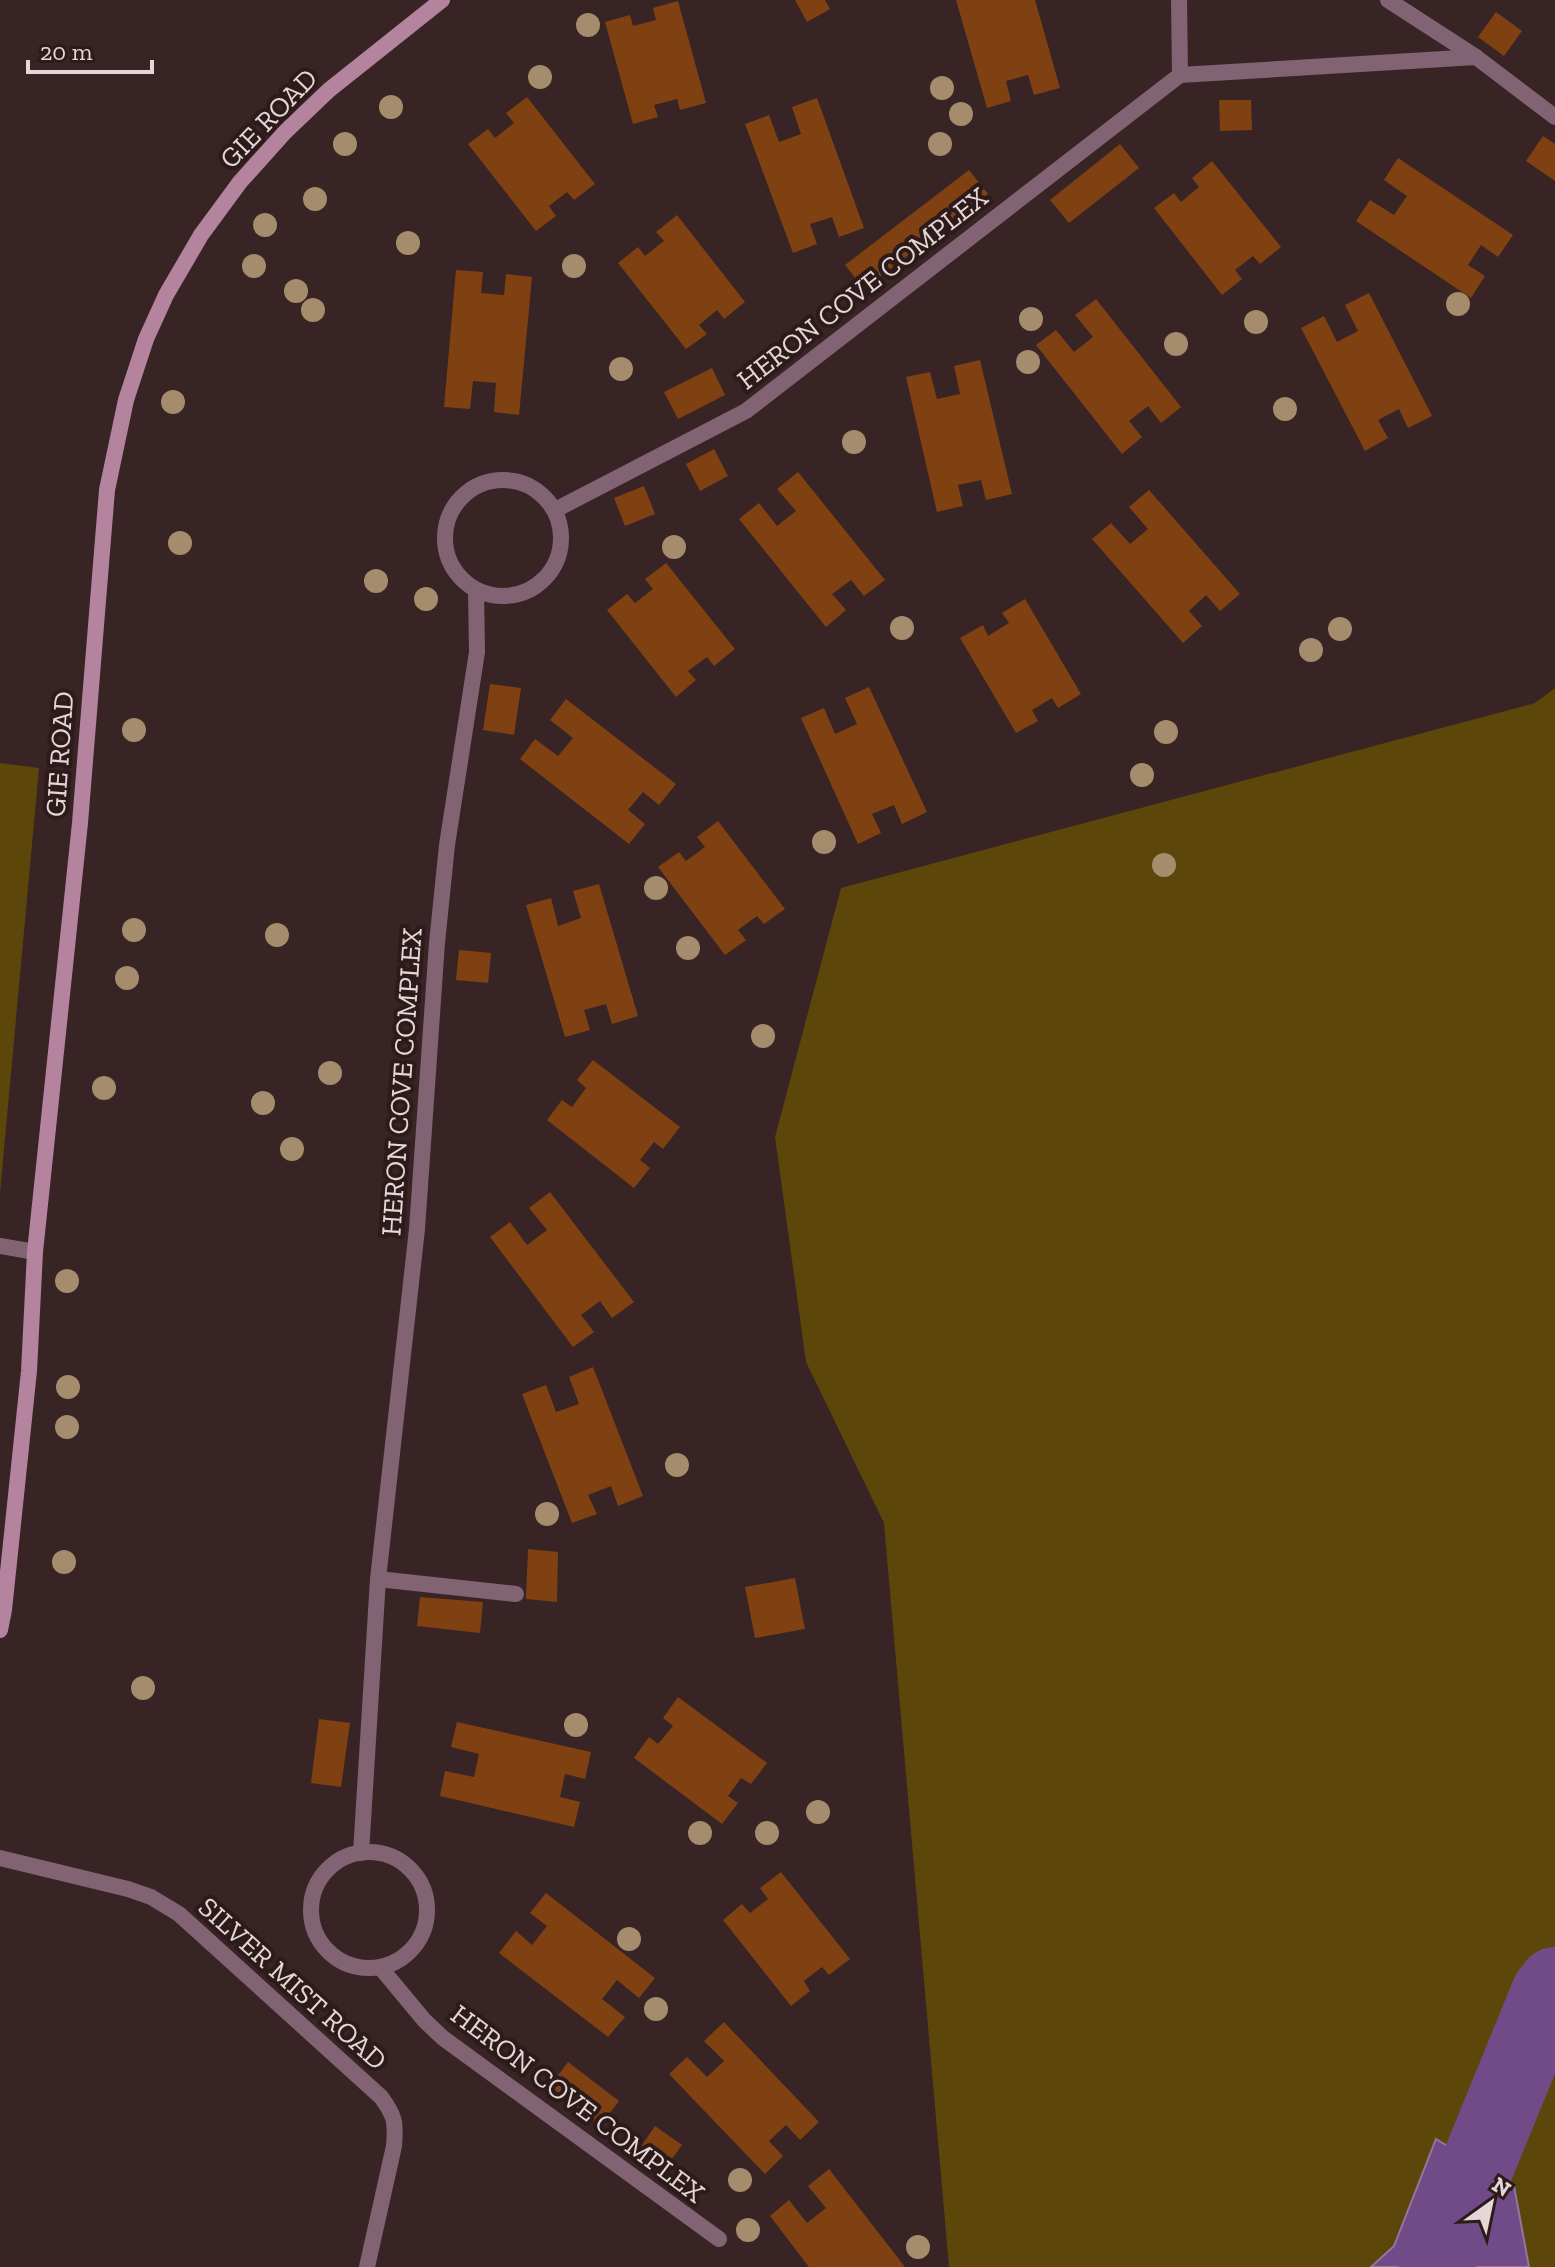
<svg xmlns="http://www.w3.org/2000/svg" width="1555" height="2267" font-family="'Zilla Slab',serif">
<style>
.green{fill:#5c4609}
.water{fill:#714b87;stroke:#94759f;stroke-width:2}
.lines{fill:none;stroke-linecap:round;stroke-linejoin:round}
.river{stroke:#714b87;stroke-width:74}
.building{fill:#7f4112}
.street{stroke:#826374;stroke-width:16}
.secondary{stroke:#b4839e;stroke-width:16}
.tree{fill:#a48c6c}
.labels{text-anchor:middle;stroke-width:8;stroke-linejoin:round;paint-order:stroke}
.street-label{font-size:28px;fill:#e5d7d7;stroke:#2d1a1a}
</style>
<rect width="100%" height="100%" fill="#382424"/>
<g class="green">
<polygon points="1555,688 1555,2267 949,2267 884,1523 806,1362 775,1137 841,888 1535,703"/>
<polygon points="0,763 39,768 0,1193"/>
</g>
<polygon class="water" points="1436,2139 1514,2186 1529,2267 1371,2267 1394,2246"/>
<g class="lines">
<polyline class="river" points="1436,2267 1548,1993 1555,1984"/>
</g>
<g class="building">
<polygon points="795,0 825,0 830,9 807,22"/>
<polygon points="956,0 1035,0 1060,88 1034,95 1028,75 1006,81 1011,101 987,108"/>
<polygon points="678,1 706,103 680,110 677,99 654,105 658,117 633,124 605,22 630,15 633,26 656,20 653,8"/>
<polygon points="1496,12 1522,31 1504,56 1478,37"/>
<polygon points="527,97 595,184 574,200 567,192 549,206 556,216 536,231 468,144 488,129 495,138 514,123 506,113"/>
<polygon points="817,98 864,228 839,237 832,217 810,224 817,244 793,253 745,124 769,115 779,142 801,134 792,107"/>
<polygon points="1219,100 1251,100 1252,130 1220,131"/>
<polygon points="1543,136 1555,144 1555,181 1526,161"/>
<polygon points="1120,144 1139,168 1069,223 1050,200"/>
<polygon points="1398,158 1513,235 1498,257 1481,245 1468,265 1485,276 1471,298 1356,221 1370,200 1394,215 1407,196 1384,180"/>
<polygon points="1212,161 1281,247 1260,264 1253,256 1235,270 1242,279 1222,295 1154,208 1174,193 1181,202 1199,187 1192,178"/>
<polygon points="969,170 988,194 864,289 845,265"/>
<polygon points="677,215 745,302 724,319 717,310 699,325 707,334 686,349 618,263 638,247 645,256 664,241 656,232"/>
<polygon points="456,270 483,272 481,293 504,295 506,274 532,277 519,415 494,412 496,383 473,381 470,409 444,407"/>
<polygon points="1369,293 1432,416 1408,428 1399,409 1378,420 1388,438 1365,451 1301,328 1324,316 1337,342 1358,331 1345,305"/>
<polygon points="1096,299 1181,407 1161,423 1148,406 1129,421 1142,437 1122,454 1036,345 1056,330 1074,352 1093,337 1075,315"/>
<polygon points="980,360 1012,494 986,500 981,480 958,485 963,506 937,512 906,377 930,372 937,399 960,394 954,366"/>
<polygon points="712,368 725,395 678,419 664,392"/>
<polygon points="714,449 728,476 700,491 686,464"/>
<polygon points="798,472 885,580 864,596 851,580 832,594 846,610 826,627 739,519 759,503 777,526 796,511 777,489"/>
<polygon points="644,486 655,514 625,526 614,498"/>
<polygon points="1149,490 1240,594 1220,611 1206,595 1189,611 1202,626 1183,643 1092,539 1111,523 1130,544 1148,529 1129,507"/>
<polygon points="666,563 735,649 714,666 707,657 688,671 696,680 676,697 607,610 627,594 635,603 653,589 645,579"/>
<polygon points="1025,599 1081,694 1058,708 1052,698 1032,710 1038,721 1016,733 960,638 983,625 988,636 1009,623 1002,613"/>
<polygon points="490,684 521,688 514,735 483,730"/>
<polygon points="869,687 927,812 902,824 894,805 872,814 881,833 858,844 801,718 824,708 835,734 857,724 845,698"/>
<polygon points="566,699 676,784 659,805 643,792 628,810 645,824 629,844 520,759 535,739 558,756 573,738 550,720"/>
<polygon points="718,821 785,909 764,924 757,916 738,930 746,940 725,955 658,867 679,852 686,861 705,847 697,837"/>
<polygon points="599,884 638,1016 612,1024 606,1004 584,1010 590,1030 565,1037 526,905 551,898 558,926 581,918 573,891"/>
<polygon points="459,950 491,953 488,983 456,980"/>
<polygon points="593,1060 680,1127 663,1149 654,1142 640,1160 650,1168 634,1188 547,1120 562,1100 572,1107 586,1088 577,1080"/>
<polygon points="550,1192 634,1302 612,1318 600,1301 581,1315 594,1332 573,1347 490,1237 510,1222 527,1245 547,1230 529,1208"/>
<polygon points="593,1367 643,1496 618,1506 611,1486 588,1495 597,1514 572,1523 522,1394 546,1385 556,1412 579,1404 569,1377"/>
<polygon points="528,1549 558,1552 557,1602 526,1599"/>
<polygon points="795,1578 805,1629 755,1638 745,1587"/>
<polygon points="420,1597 483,1602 480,1633 417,1626"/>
<polygon points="678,1697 767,1763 751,1784 741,1778 728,1796 738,1803 722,1824 634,1758 649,1737 658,1744 673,1726 663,1718"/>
<polygon points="319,1719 350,1723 341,1787 311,1783"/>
<polygon points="457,1722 591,1752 585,1779 565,1774 560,1797 580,1802 574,1827 440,1796 445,1771 474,1777 479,1754 451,1747"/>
<polygon points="781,1872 850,1959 829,1975 822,1967 804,1981 810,1991 791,2006 723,1920 742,1904 750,1913 768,1899 760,1888"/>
<polygon points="546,1893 655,1978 639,1998 617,1980 602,1999 625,2017 608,2037 499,1953 516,1931 532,1945 547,1926 530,1913"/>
<polygon points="724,2022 819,2122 800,2140 786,2125 769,2141 783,2156 765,2174 669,2074 687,2057 707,2077 724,2061 704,2041"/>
<polygon points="568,2062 619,2101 600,2126 550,2086"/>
<polygon points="655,2126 682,2145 664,2170 638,2151"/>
<polygon points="829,2169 905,2267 809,2267 770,2216 789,2200 807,2223 826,2208 808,2186"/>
</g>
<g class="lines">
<g class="street">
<polyline points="1179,0 1180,75"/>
<polyline points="1388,0 1476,57 1555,117"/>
<circle cx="503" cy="538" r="58"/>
<polyline points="555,510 746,411 1180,75 1476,57"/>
<polyline points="0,1246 35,1252"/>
<polyline points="378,1579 516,1594"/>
<circle cx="369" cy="1910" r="58"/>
<polyline points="361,1853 378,1579 417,1229 437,943 447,845 477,652 476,590"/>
<path d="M0,1858l128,31 23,8 28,17 202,183c14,19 15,25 13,49l-27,121"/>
<polyline points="380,1967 424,2020 443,2038 719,2239"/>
</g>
<polyline class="secondary" points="0,1630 4,1610 29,1371 35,1252 80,823 107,490 126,400 146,339 166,295 201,235 240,182 285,132 329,90 442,0"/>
</g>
<g class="tree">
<circle cx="588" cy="25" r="12"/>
<circle cx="540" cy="77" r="12"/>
<circle cx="942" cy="88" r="12"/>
<circle cx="391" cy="107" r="12"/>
<circle cx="961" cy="114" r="12"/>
<circle cx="345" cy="144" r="12"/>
<circle cx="940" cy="144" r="12"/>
<circle cx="315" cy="199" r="12"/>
<circle cx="265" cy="225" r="12"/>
<circle cx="408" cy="243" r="12"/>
<circle cx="254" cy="266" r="12"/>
<circle cx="574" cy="266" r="12"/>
<circle cx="296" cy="291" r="12"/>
<circle cx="1458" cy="304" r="12"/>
<circle cx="313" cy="310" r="12"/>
<circle cx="1031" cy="319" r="12"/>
<circle cx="1256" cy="322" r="12"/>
<circle cx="1176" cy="344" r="12"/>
<circle cx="1028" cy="362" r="12"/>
<circle cx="621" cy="369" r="12"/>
<circle cx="173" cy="402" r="12"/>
<circle cx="1285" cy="409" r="12"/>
<circle cx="854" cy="442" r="12"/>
<circle cx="180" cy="543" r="12"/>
<circle cx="674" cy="547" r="12"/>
<circle cx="376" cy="581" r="12"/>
<circle cx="426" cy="599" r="12"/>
<circle cx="902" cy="628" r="12"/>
<circle cx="1340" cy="629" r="12"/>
<circle cx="1311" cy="650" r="12"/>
<circle cx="134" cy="730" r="12"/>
<circle cx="1166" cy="732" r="12"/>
<circle cx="1142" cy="775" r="12"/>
<circle cx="824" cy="842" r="12"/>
<circle cx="1164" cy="865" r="12"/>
<circle cx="656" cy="888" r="12"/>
<circle cx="134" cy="930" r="12"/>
<circle cx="277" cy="935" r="12"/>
<circle cx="688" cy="948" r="12"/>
<circle cx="127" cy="978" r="12"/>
<circle cx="763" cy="1036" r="12"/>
<circle cx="330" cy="1073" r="12"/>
<circle cx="104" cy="1088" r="12"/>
<circle cx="263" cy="1103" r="12"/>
<circle cx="292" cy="1149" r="12"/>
<circle cx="67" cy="1281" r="12"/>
<circle cx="68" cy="1387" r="12"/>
<circle cx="67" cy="1427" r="12"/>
<circle cx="677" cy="1465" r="12"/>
<circle cx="547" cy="1514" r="12"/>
<circle cx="64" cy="1562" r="12"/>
<circle cx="143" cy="1688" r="12"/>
<circle cx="576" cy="1725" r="12"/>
<circle cx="818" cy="1812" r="12"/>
<circle cx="700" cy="1833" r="12"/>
<circle cx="767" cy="1833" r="12"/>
<circle cx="629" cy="1939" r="12"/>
<circle cx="656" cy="2009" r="12"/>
<circle cx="740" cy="2180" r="12"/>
<circle cx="748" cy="2230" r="12"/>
<circle cx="918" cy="2247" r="12"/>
</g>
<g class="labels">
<g class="street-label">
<text transform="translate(268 118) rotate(-46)" y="10">GIE ROAD</text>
<text transform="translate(862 288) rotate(-38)" y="10">HERON COVE COMPLEX</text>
<text transform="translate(59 754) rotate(-86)" y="10">GIE ROAD</text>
<text transform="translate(401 1082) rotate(-86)" y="10">HERON COVE COMPLEX</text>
<text transform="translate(293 1983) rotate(42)" y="10">SILVER MIST ROAD</text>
<text transform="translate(578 2103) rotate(37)" y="10">HERON COVE COMPLEX</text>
</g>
</g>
<g transform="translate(1491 2203) rotate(33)" stroke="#2d1a1a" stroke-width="6" paint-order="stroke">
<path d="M0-6L14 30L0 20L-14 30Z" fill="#e5d7d7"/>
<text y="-12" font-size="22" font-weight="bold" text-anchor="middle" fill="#e5d7d7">N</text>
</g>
<path d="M28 60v12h124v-12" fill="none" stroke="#e5d7d7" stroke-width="4"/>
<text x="40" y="60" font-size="24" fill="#e5d7d7" stroke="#2d1a1a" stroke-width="6" paint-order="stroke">20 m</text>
</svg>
